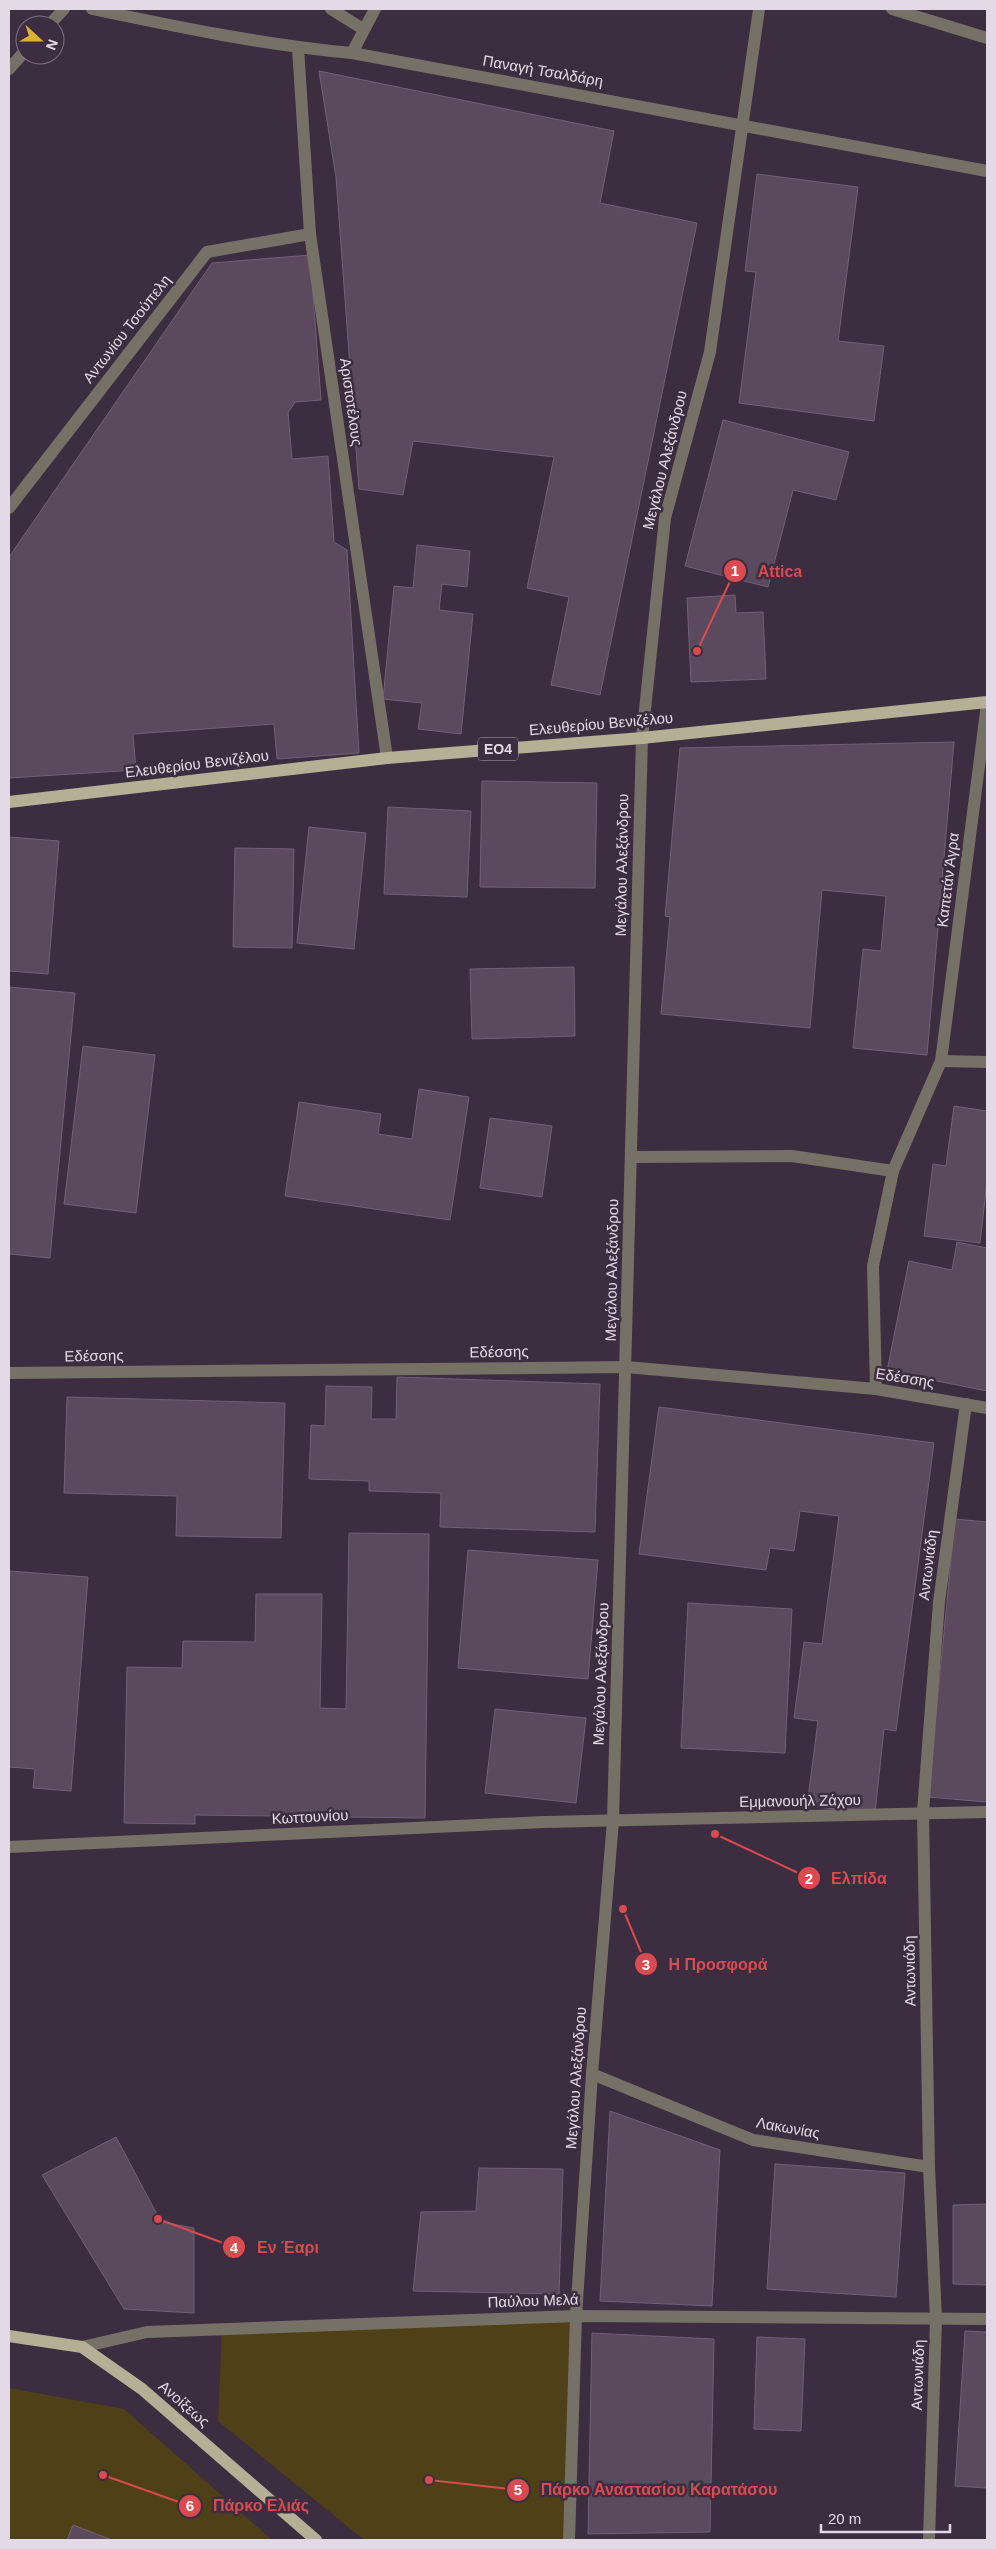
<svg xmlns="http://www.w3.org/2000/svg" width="996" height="2549" font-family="Arial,sans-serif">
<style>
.green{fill:#4e4017}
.building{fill:#5b495e;stroke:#736077}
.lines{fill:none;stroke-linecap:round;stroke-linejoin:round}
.minor{stroke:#767166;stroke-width:12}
.major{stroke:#b7ae96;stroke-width:12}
.labels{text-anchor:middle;stroke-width:5;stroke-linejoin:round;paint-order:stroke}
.shield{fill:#3d2d40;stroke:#b2a5b4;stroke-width:1}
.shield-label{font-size:14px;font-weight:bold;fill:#e4d9e6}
.street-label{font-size:15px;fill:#e4d9e6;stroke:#3d2d40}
.leader{fill:none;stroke:#d94b4e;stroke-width:2}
.callout-dot{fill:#d94b4e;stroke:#3d2d40;stroke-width:2}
.mark-label{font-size:15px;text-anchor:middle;font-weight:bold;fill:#fff}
.callout-label{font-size:16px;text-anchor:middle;font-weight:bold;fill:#d94b4e;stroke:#3d2d40;stroke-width:5;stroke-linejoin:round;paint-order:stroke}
</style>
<rect width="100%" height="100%" fill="#3d2d40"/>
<g class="green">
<polygon points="576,2316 564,2540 364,2540 218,2421 222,2330"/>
<polygon points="9,2388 124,2409 272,2540 9,2540"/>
</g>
<g class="building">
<polygon points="319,71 614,131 600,203 697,223 600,695 551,685 569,597 527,588 554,457 413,441 403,495 359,489 336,177"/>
<polygon points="757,174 858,187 838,341 884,346 874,421 739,403 756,272 745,271"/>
<polygon points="310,255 321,400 295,402 288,413 292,459 328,456 334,542 347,550 359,753 277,759 274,724 133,734 136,770 9,778 9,557 212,263"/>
<polygon points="723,420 849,452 836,500 793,490 768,587 685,566"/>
<polygon points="417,545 470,551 467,587 442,584 439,610 473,614 461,734 418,729 422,703 383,699 394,586 413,588"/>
<polygon points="735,595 736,613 763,612 766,679 691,682 687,598"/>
<polygon points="954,742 927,1055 853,1048 863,949 881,951 886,896 822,890 810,1028 661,1014 670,917 665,916 680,748"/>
<polygon points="482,781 597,783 595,888 480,887"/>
<polygon points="388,807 471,811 467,897 384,894"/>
<polygon points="309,827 366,833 354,949 297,943"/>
<polygon points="9,837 59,841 48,974 9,971"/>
<polygon points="235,848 294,849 292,948 233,947"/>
<polygon points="574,967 575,1036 472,1039 470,969"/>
<polygon points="9,987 75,993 50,1258 9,1254"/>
<polygon points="83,1046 155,1055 136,1213 64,1204"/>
<polygon points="419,1089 469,1097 450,1220 285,1196 299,1102 381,1114 378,1134 412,1139"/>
<polygon points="954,1106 987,1111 987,1182 980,1243 924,1236 933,1164 946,1166"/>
<polygon points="490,1118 552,1126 542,1197 480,1188"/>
<polygon points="957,1242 987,1248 987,1391 887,1371 909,1261 952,1270"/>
<polygon points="397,1377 600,1384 595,1532 440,1527 441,1493 369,1491 369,1481 309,1479 311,1425 325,1426 326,1386 372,1387 371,1419 396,1419"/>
<polygon points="67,1397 285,1403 281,1538 176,1536 177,1496 64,1493"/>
<polygon points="659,1407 934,1443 896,1731 884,1729 875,1813 807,1806 818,1721 794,1718 804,1642 822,1644 839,1516 800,1511 794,1551 770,1548 766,1570 639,1554"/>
<polygon points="955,1519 987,1522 987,1802 928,1797"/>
<polygon points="349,1533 429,1534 425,1818 195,1815 195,1824 124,1823 127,1667 182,1668 183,1641 255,1642 256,1594 322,1594 320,1708 346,1709"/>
<polygon points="468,1550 598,1560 588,1679 458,1668"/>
<polygon points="9,1571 88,1577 71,1791 33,1788 35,1769 9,1767"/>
<polygon points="688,1603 792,1609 785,1753 681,1748"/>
<polygon points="495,1709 586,1718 576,1803 485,1793"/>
<polygon points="610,2111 720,2150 712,2306 600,2301"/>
<polygon points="116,2137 161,2222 194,2228 194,2313 124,2309 42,2175"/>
<polygon points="775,2164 905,2173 896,2297 767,2289"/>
<polygon points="479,2168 563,2169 559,2294 413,2291 421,2212 476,2211"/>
<polygon points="987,2204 987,2285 953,2284 953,2205"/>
<polygon points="965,2331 987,2332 987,2488 955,2486"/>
<polygon points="592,2333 714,2339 710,2532 588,2534"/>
<polygon points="757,2337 805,2339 801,2431 754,2429"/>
<polygon points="73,2525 112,2540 67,2540"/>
</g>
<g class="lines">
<g class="minor">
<path d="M92,9c86,18 172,36 260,44l635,118"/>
<polyline points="331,9 363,29"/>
<polyline points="892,9 987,38"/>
<polyline points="49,25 64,9"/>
<polyline points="298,48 310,234 387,758"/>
<polyline points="352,53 375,9"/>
<polyline points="9,69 25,51"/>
<polyline points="9,508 207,252 310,234"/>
<polyline points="941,1061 987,1062"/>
<polyline points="631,1157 792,1156 893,1171"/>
<polyline points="9,1373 626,1367 876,1389 987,1408"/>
<polyline points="876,1389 873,1266 893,1171 941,1061 987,704"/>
<polyline points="9,1847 544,1822 987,1812"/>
<polyline points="592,2074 753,2140 929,2167"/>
<polyline points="82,2347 147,2332 576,2316 987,2319"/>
<polyline points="569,2540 576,2316 592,2074 613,1821 642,738 665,518 710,352 759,9"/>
<polyline points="929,2540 936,2319 929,2167 923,1812 939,1602 966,1404"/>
</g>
<g class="major">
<polyline points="9,802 387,758 642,738 987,702"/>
<polyline points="9,2336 82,2347 142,2389 316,2540"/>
</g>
</g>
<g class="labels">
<rect class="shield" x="478" y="737.5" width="40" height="23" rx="4"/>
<g class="shield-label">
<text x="498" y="754">ΕΟ4</text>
</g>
<g class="street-label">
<text transform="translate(543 71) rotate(10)" y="5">Παναγή Τσαλδάρη</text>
<text transform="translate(127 329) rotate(-52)" y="5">Αντωνίου Τσούπελη</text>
<text transform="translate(351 402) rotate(82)" y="5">Αριστοτέλους</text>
<text transform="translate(665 460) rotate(-76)" y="5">Μεγάλου Αλεξάνδρου</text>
<text transform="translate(601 724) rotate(-5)" y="5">Ελευθερίου Βενιζέλου</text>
<text transform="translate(197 764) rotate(-7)" y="5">Ελευθερίου Βενιζέλου</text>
<text transform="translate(622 865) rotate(-89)" y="5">Μεγάλου Αλεξάνδρου</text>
<text transform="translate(948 880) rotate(-83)" y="5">Καπετάν Άγρα</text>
<text transform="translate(612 1270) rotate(-89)" y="5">Μεγάλου Αλεξάνδρου</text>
<text transform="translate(499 1352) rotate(-1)" y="5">Εδέσσης</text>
<text transform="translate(94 1356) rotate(-1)" y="5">Εδέσσης</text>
<text transform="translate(905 1378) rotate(9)" y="5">Εδέσσης</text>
<text transform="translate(928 1565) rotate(-83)" y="5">Αντωνιάδη</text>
<text transform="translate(601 1674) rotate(-88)" y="5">Μεγάλου Αλεξάνδρου</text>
<text transform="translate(800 1801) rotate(-1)" y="5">Εμμανουήλ Ζάχου</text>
<text transform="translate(310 1817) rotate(-3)" y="5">Κωττουνίου</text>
<text transform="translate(910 1971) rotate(-91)" y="5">Αντωνιάδη</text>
<text transform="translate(576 2078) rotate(-86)" y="5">Μεγάλου Αλεξάνδρου</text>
<text transform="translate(788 2128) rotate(10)" y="5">Λακωνίας</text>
<text transform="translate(533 2301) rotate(-2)" y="5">Παύλου Μελά</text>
<text transform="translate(918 2375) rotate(-88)" y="5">Αντωνιάδη</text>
<text transform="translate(184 2404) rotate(41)" y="5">Ανοίξεως</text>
</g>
</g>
<path class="leader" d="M697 651L735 571M715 1834L809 1878M623 1909L646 1964M158 2219L234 2247M429 2480L518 2490M103 2475L190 2506"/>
<g class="callout-dot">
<circle cx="697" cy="651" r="5"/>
<circle cx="715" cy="1834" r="5"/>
<circle cx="623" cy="1909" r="5"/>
<circle cx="158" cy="2219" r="5"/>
<circle cx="429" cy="2480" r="5"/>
<circle cx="103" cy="2475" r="5"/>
<circle cx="735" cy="571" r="12"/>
<circle cx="809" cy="1878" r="12"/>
<circle cx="646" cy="1964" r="12"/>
<circle cx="234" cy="2247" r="12"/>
<circle cx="518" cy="2490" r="12"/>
<circle cx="190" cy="2506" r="12"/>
</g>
<g class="mark-label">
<text x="735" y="576">1</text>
<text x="809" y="1884">2</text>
<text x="646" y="1970">3</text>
<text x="234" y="2253">4</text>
<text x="518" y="2495">5</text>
<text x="190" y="2511">6</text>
</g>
<g class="callout-label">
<text x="780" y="577">Attica</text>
<text x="859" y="1884">Ελπίδα</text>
<text x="718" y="1970">Η Προσφορά</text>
<text x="288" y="2253">Εν Έαρι</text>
<text x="659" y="2495">Πάρκο Αναστασίου Καρατάσου</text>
<text x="261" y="2511">Πάρκο Ελιάς</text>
</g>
<rect width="996" height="2549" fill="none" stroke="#e4d9e6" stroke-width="20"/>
<g transform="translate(40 40) rotate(111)"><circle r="24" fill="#3d2d40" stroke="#807282"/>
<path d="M0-4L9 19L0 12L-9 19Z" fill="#dcb233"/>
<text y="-8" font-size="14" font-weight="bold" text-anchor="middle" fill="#e4d9e6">N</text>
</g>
<path d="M821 2524v8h129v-8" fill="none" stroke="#e4d9e6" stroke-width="2.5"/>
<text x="828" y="2524" font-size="15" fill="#e4d9e6" stroke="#3d2d40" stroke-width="4" paint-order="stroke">20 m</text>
</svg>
